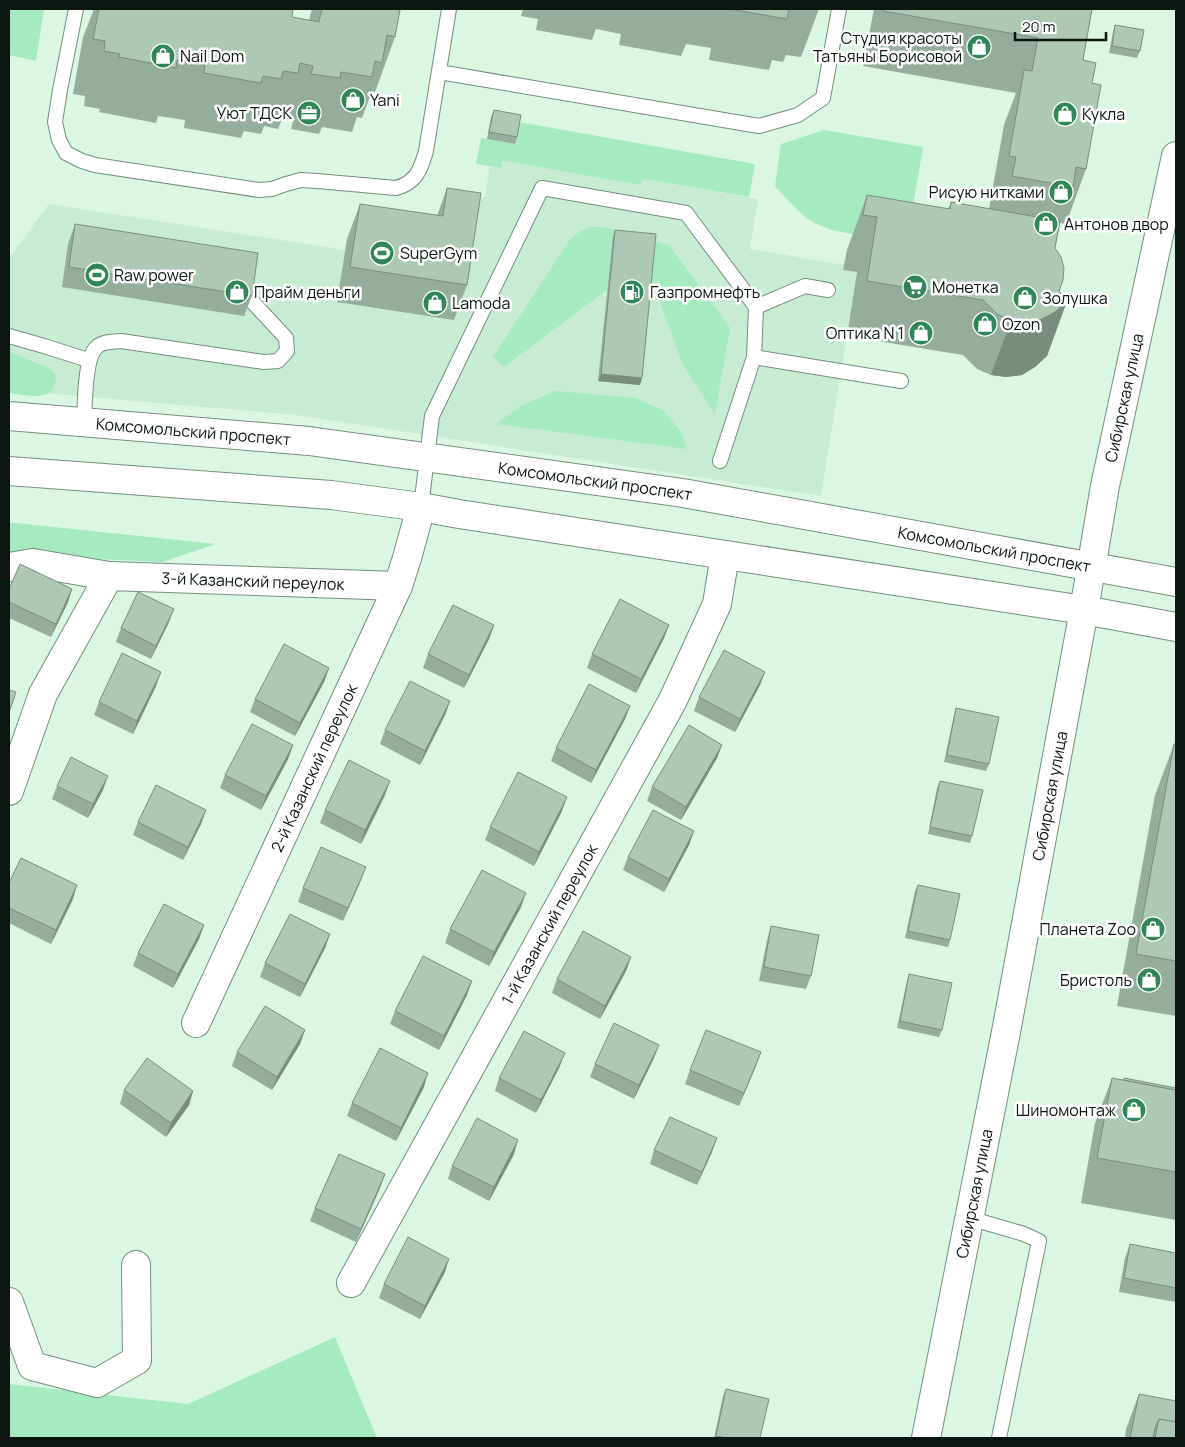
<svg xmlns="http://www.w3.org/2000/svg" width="1185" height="1447" font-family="Manrope,sans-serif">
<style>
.built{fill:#c8ebd4}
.green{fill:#a6ebc0}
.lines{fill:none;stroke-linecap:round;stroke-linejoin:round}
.lane-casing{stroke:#748e7d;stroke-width:16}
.street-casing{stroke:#748e7d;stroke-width:30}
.secondary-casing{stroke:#748e7d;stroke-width:30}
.primary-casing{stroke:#748e7d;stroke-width:30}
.lane{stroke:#fff;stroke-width:14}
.street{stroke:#fff;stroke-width:28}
.secondary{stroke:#fff;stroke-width:28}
.primary{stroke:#fff;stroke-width:28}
.wall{fill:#95ad9d}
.shaded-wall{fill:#798d7f}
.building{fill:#adc9b6;stroke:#798d7f}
.labels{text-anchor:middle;stroke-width:5;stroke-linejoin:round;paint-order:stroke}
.poi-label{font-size:16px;fill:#0c1610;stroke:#fff;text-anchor:start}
.street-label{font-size:16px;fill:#0c1610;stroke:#fff}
</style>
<rect width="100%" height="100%" fill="#dbf7e4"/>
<polygon class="built" points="503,161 641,185 643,179 758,199 750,249 844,265 844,270 857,272 821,496 296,415 9,390 9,258 49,204 345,250 347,239 430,252 472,204 485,196 490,166 501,168"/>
<g class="green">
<polygon points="9,9 44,9 36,61 9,55"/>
<polygon points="519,122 755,164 749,197 643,179 641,185 503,161 501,168 476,164 481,138 515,144"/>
<path d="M824,130l99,17 -15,89c-33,-1 -71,2 -100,-17 -12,-9 -23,-22 -33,-33l6,-42z"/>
<polygon points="589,227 601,227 614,229 608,289 504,367 493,357 569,241 579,232"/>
<polygon points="654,241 669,245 730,328 715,414 683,365 650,275"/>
<path d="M9,352l42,17 5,7c0,3 -1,8 -2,11 -8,15 -32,7 -45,6z"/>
<polygon points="555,391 636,398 664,411 681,432 687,449 496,424 519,407"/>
<polygon points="9,523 15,523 216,544 162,562 9,555"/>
<polygon points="335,1337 377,1438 9,1438 9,1384 188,1404"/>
</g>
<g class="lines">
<defs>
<g id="lane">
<path d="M76,9l-16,81 -5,32 4,18 7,13 16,8 13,4 164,25 13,-1 14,-5 15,-4 16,1 79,7c20,-5 25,-19 30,-37l23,-142"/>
<polyline points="439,72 759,126 798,115 823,98 839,9"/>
<polyline points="756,307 805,286 828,290"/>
<polyline points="9,336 44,346 88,360"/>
<polyline points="754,357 901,381"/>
<path d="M84,422c1,-16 0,-67 14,-76 6,-5 15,-4 23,-5l143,21 14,-1 9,-10 -1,-13 -39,-42"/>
<polyline points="421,507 432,416 542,188 686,213 756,307 754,357 720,461"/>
<polyline points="969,1218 1024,1234 1039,1241 999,1438"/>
</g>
<g id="street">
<polyline points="9,567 33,563 109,576"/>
<path id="s1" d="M9,791l34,-97 66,-118 289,10"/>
<path id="s2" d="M196,1023l202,-437 9,-28 14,-51"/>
<path id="s3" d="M351,1283l322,-583 44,-96 8,-49"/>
<polyline points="9,1302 32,1366 97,1383 137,1360 136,1265"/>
</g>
<g id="secondary">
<path id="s4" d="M926,1438l80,-406 78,-422 21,-124 71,-330"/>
</g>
<g id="primary">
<path id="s5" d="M9,416l300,25 374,52 493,89"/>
<polyline points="9,471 331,495 421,507 459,514 1084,610 1176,627"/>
</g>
</defs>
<use href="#lane" class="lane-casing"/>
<use href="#street" class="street-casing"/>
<use href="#secondary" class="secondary-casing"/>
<use href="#primary" class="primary-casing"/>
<use href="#lane" class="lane"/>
<use href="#street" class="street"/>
<use href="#secondary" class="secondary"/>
<use href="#primary" class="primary"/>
</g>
<g class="wall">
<polygon points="94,9 293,9 292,17 309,20 312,9 391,9 395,37 375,92 372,91 362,118 357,117 352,132 322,127 319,134 291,129 293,121 282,119 278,129 264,126 261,134 244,131 241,138 184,128 185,120 158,116 156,123 99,112 100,109 84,106 85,96 73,94 83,37"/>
<polygon points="517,9 819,9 801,57 786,55 783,62 772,60 769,70 709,60 711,48 686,44 681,56 619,45 621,34 596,29 592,40 536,30 538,19 521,16 523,10"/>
<polygon points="874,9 1092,9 1083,60 1092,83 1086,169 1066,224 1060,223 1055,248 1059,291 1067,301 1047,356 1035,367 1022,375 1006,377 991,375 977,369 963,355 847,336 857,272 843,270 847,250 867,195 948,209 951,202 989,209 1004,125 1016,93 863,66"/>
<polygon points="1115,25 1140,51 1137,58 1109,53 1113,32"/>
<polygon points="494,110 517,137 515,144 487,139 491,117"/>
<polygon points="447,188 467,285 454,320 337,302 347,239 360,204 437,216"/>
<polygon points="75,224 252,296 244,316 62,287 68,244"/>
<polygon points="615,230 640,385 598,381 613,236"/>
<polygon points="9,589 72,589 68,602 51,637 9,618"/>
<polygon points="169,622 151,659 116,642 121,628"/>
<polygon points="494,625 489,639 464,688 423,668 428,654"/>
<polygon points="669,625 664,638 636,693 587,668 592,654"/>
<polygon points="329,668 324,682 295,736 250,712 255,699"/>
<polygon points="765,672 760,685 735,732 694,711 699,697"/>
<polygon points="156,686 133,734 94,715 99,702"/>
<polygon points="450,701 445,715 420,765 380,744 385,730"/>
<polygon points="630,706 625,719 591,783 551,761 556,748"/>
<polygon points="956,708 989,764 986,771 944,762 954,715"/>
<polygon points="1174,744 1176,744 1176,1016 1117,1006 1155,795"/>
<polygon points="293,745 288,759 261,810 220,788 225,775"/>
<polygon points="722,745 717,758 681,820 647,801 652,787"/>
<polygon points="940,781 972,836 970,843 928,834 937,788"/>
<polygon points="57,786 103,790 88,818 52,799"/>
<polygon points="385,795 361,844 320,823 325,810"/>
<polygon points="206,810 201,824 183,860 133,835 138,822"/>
<polygon points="562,811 534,866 485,840 490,827"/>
<polygon points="694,831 689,845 664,892 623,870 628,857"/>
<polygon points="361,880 343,921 298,902 303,888"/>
<polygon points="9,883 73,899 51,944 9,923"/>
<polygon points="918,885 950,940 948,947 905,938 915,891"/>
<polygon points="521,907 489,966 445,943 450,929"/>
<polygon points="204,925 199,939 173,988 133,966 138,953"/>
<polygon points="771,926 811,976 806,989 759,981 767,940"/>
<polygon points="330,934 325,948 300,997 260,977 265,963"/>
<polygon points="631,957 626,971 600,1019 552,993 557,979"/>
<polygon points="909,974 942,1030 939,1037 897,1028 907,981"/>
<polygon points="467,995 439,1050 390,1024 395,1011"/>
<polygon points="305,1030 300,1044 272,1090 232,1066 237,1052"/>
<polygon points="761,1052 739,1106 685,1084 690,1070"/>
<polygon points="654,1058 634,1099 590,1077 595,1064"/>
<polygon points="560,1066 536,1113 495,1091 499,1078"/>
<polygon points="1112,1078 1176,1088 1176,1220 1081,1203 1095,1123"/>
<polygon points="424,1087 396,1141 347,1116 352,1103"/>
<polygon points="124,1090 193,1091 189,1105 166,1137 120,1104"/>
<polygon points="654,1150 712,1152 697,1185 650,1164"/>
<polygon points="514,1154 489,1201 448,1179 452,1166"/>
<polygon points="385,1174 380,1188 356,1242 310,1221 315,1208"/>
<polygon points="1130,1244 1176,1253 1176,1302 1119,1292 1125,1258"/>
<polygon points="445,1272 420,1319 379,1298 384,1284"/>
<polygon points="726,1389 760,1438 714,1438 723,1396"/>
<polygon points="1139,1394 1175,1422 1176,1438 1125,1438 1126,1429"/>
</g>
<g class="shaded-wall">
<polygon points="1067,301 1047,356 1035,367 1022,375 1006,377 991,375 1011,320"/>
<polygon points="601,374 642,378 640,385 598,381"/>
<polygon points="72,589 68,602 51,637 56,624"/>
<polygon points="174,609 169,622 151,659 156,646"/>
<polygon points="494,625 489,639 464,688 469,675"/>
<polygon points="669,625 664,638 636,693 641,679"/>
<polygon points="329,668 324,682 295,736 300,723"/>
<polygon points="161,672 156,686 133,734 137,721"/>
<polygon points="765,672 760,685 735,732 740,719"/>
<polygon points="450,701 445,715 420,765 425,751"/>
<polygon points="630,706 625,719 591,783 596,770"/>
<polygon points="293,745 288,759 261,810 266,796"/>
<polygon points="722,745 717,758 681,820 686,807"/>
<polygon points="108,776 103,790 88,818 93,804"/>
<polygon points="390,781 385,795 361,844 365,830"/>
<polygon points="567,797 562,811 534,866 539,852"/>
<polygon points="206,810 201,824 183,860 188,847"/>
<polygon points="694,831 689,845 664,892 669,879"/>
<polygon points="366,867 361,880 343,921 348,908"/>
<polygon points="77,885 73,899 51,944 56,930"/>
<polygon points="526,893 521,907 489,966 494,952"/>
<polygon points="204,925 199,939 173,988 178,974"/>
<polygon points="330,934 325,948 300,997 305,984"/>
<polygon points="631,957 626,971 600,1019 605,1006"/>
<polygon points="472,981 467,995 439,1050 444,1036"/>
<polygon points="305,1030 300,1044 272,1090 277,1077"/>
<polygon points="659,1045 654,1058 634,1099 639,1085"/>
<polygon points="761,1052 756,1066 739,1106 744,1093"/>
<polygon points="565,1053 560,1066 536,1113 541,1100"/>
<polygon points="428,1073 424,1087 396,1141 401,1128"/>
<polygon points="193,1091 189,1105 166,1137 171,1123"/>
<polygon points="717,1138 712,1152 697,1185 702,1172"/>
<polygon points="518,1140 514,1154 489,1201 494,1187"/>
<polygon points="385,1174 380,1188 356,1242 361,1229"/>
<polygon points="449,1259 445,1272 420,1319 425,1306"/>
</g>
<g class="building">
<polygon points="99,9 293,9 292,17 319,22 322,9 391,9 400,10 395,37 387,35 382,63 375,61 372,77 341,72 340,78 311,74 313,66 300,63 298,73 283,71 281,79 263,76 261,83 204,73 205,65 177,60 176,68 119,57 120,54 104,51 105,41 93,39"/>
<polygon points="730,9 789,9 787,19"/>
<polygon points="884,9 1092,9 1083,60 1096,63 1092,83 1101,85 1086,169 1076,167 1073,187 1012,176 1016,157 1009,156 1024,70 1032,71 1038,38 883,11"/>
<polygon points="1115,25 1144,30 1140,51 1112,46"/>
<polygon points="494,110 521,115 517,137 489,132"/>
<polygon points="447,188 481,193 467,285 350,267 360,204 443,216"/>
<polygon points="867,195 950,209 951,202 1060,221 1055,248 1061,257 1064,268 1063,280 1059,291 1067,301 1055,312 1042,319 1026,322 1011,320 997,314 983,300 867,281 877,217 863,215"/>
<polygon points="75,224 258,253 252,296 69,267"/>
<polygon points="615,230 656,234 642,378 601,374"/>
<polygon points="20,564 72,589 56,624 9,602 9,589"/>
<polygon points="138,592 174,609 156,646 121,628"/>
<polygon points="620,599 669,625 641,679 592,654"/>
<polygon points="453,605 494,625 469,675 428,654"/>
<polygon points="284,644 329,668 300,723 255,699"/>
<polygon points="724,650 765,672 740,719 699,697"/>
<polygon points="122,653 161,672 137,721 99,702"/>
<polygon points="410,681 450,701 425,751 385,730"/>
<polygon points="589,684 630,706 596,770 556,748"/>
<polygon points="9,690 16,692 9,713"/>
<polygon points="956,708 999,717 989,764 947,755"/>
<polygon points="252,724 293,745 266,796 225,775"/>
<polygon points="689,725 722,745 686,807 652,787"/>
<polygon points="1174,744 1176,744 1176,961 1136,954"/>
<polygon points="71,757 108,776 93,804 57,786"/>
<polygon points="349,760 390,781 365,830 325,810"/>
<polygon points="518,772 567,797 539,852 490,827"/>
<polygon points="940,781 983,790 972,836 930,827"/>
<polygon points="156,785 206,810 188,847 138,822"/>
<polygon points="653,810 694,831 669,879 628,857"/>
<polygon points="321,847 366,867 348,908 303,888"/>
<polygon points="21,858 77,885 56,930 9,908 9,883"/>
<polygon points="482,870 526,893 494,952 450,929"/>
<polygon points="918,885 960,894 950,940 908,931"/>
<polygon points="164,904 204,925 178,974 138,953"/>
<polygon points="290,914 330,934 305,984 265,963"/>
<polygon points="771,926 819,935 811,976 764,967"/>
<polygon points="583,931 631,957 605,1006 557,979"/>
<polygon points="423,956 472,981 444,1036 395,1011"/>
<polygon points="909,974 952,983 942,1030 900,1021"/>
<polygon points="265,1006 305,1030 277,1077 237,1052"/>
<polygon points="614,1023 659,1045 639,1085 595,1064"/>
<polygon points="706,1030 761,1052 744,1093 690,1070"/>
<polygon points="524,1031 565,1053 541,1100 499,1078"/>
<polygon points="380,1048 428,1073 401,1128 352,1103"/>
<polygon points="147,1058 193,1091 171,1123 124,1090"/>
<polygon points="1112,1078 1176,1090 1176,1172 1097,1158"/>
<polygon points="1124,1078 1176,1088 1176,1090 1124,1080"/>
<polygon points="670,1117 717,1138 702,1172 654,1150"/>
<polygon points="477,1118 518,1140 494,1187 452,1166"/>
<polygon points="339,1154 385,1174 361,1229 315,1208"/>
<polygon points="408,1237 449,1259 425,1306 384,1284"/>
<polygon points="1130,1244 1176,1253 1176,1288 1124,1278"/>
<polygon points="726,1389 769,1399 760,1438 727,1438 716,1436"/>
<polygon points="1139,1394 1176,1401 1176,1416 1175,1422 1159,1419 1155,1428 1153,1438 1130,1438"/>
<polygon points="1159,1419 1176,1422 1176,1438 1155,1438"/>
</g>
<defs>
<symbol id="shop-disc" viewBox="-11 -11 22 22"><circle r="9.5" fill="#318558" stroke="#fff"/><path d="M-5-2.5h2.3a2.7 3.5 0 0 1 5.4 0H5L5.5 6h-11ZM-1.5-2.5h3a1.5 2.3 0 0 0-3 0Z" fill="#fff"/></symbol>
<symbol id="office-disc" viewBox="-11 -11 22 22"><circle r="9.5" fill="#318558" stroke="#fff"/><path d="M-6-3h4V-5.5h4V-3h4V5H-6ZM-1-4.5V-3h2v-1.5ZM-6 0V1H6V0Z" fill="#fff"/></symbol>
<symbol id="stadium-disc" viewBox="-11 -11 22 22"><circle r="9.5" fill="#318558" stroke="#fff"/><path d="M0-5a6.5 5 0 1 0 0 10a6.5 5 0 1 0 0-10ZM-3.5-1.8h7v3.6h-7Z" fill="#fff"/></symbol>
<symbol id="supermarket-disc" viewBox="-11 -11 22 22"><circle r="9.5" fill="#318558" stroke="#fff"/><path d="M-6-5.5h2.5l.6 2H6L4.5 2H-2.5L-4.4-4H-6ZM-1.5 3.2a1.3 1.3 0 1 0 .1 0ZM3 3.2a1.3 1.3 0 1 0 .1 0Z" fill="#fff"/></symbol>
<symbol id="fuel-disc" viewBox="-11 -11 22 22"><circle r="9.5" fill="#318558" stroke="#fff"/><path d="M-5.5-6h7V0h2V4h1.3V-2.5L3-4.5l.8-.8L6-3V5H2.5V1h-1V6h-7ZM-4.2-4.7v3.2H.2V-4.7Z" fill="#fff"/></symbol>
</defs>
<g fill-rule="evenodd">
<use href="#shop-disc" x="965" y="33" width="28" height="28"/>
<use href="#shop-disc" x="149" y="42" width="28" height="28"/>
<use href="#shop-disc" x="339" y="86" width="28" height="28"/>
<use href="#office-disc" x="295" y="99" width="28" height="28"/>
<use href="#shop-disc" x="1051" y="100" width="28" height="28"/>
<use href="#shop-disc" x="1047" y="178" width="28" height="28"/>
<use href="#shop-disc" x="1032" y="210" width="28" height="28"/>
<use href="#stadium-disc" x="368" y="239" width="28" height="28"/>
<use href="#stadium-disc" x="83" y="261" width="28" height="28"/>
<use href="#supermarket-disc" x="901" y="273" width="28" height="28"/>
<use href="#shop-disc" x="223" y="278" width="28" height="28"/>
<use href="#fuel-disc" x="618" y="278" width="28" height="28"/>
<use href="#shop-disc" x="1011" y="284" width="28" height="28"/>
<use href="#shop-disc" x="421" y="289" width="28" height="28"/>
<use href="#shop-disc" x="971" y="310" width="28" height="28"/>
<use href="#shop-disc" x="907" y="319" width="28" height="28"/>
<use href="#shop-disc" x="1139" y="915" width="28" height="28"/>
<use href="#shop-disc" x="1135" y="966" width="28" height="28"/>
<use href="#shop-disc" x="1120" y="1096" width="28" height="28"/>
</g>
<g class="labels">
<g class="poi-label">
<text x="962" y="44" text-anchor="end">Студия красоты<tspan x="962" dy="18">Татьяны Борисовой</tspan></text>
<text x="180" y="62">Nail Dom</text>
<text x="370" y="106">Yani</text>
<text x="292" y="119" text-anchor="end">Уют ТДСК</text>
<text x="1082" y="120">Кукла</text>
<text x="1044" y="198" text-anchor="end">Рисую нитками</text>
<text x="1064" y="230">Антонов двор</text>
<text x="400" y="259">SuperGym</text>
<text x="114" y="281">Raw power</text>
<text x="932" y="293">Монетка</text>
<text x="254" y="298">Прайм деньги</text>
<text x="650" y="298">Газпромнефть</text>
<text x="1042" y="304">Золушка</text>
<text x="452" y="309">Lamoda</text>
<text x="1002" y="330">Ozon</text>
<text x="904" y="339" text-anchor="end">Оптика N 1</text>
<text x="1136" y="935" text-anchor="end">Планета Zoo</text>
<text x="1132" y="986" text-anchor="end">Бристоль</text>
<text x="1116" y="1116" text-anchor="end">Шиномонтаж</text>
</g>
<g class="street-label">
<text dy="6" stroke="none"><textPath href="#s4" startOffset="1059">Сибирская улица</textPath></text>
<text dy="6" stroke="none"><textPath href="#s5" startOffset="185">Комсомольский проспект</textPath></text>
<text dy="6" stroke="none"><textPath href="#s5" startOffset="590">Комсомольский проспект</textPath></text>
<text dy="6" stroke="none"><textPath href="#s5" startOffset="995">Комсомольский проспект</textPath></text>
<text dy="6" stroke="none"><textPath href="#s1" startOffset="382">3-й Казанский переулок</textPath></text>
<text dy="6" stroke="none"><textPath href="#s2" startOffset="281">2-й Казанский переулок</textPath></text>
<text dy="6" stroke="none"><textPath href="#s4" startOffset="654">Сибирская улица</textPath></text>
<text dy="6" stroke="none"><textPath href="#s3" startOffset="410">1-й Казанский переулок</textPath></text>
<text dy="6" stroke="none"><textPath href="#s4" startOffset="249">Сибирская улица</textPath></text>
</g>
</g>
<rect width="1185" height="1447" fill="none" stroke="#0c1610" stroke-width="20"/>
<path d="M1015 32v8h91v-8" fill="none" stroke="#0c1610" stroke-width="2.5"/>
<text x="1022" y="32" font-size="15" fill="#0c1610" stroke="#ffffff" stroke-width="4" paint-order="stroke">20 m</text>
</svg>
